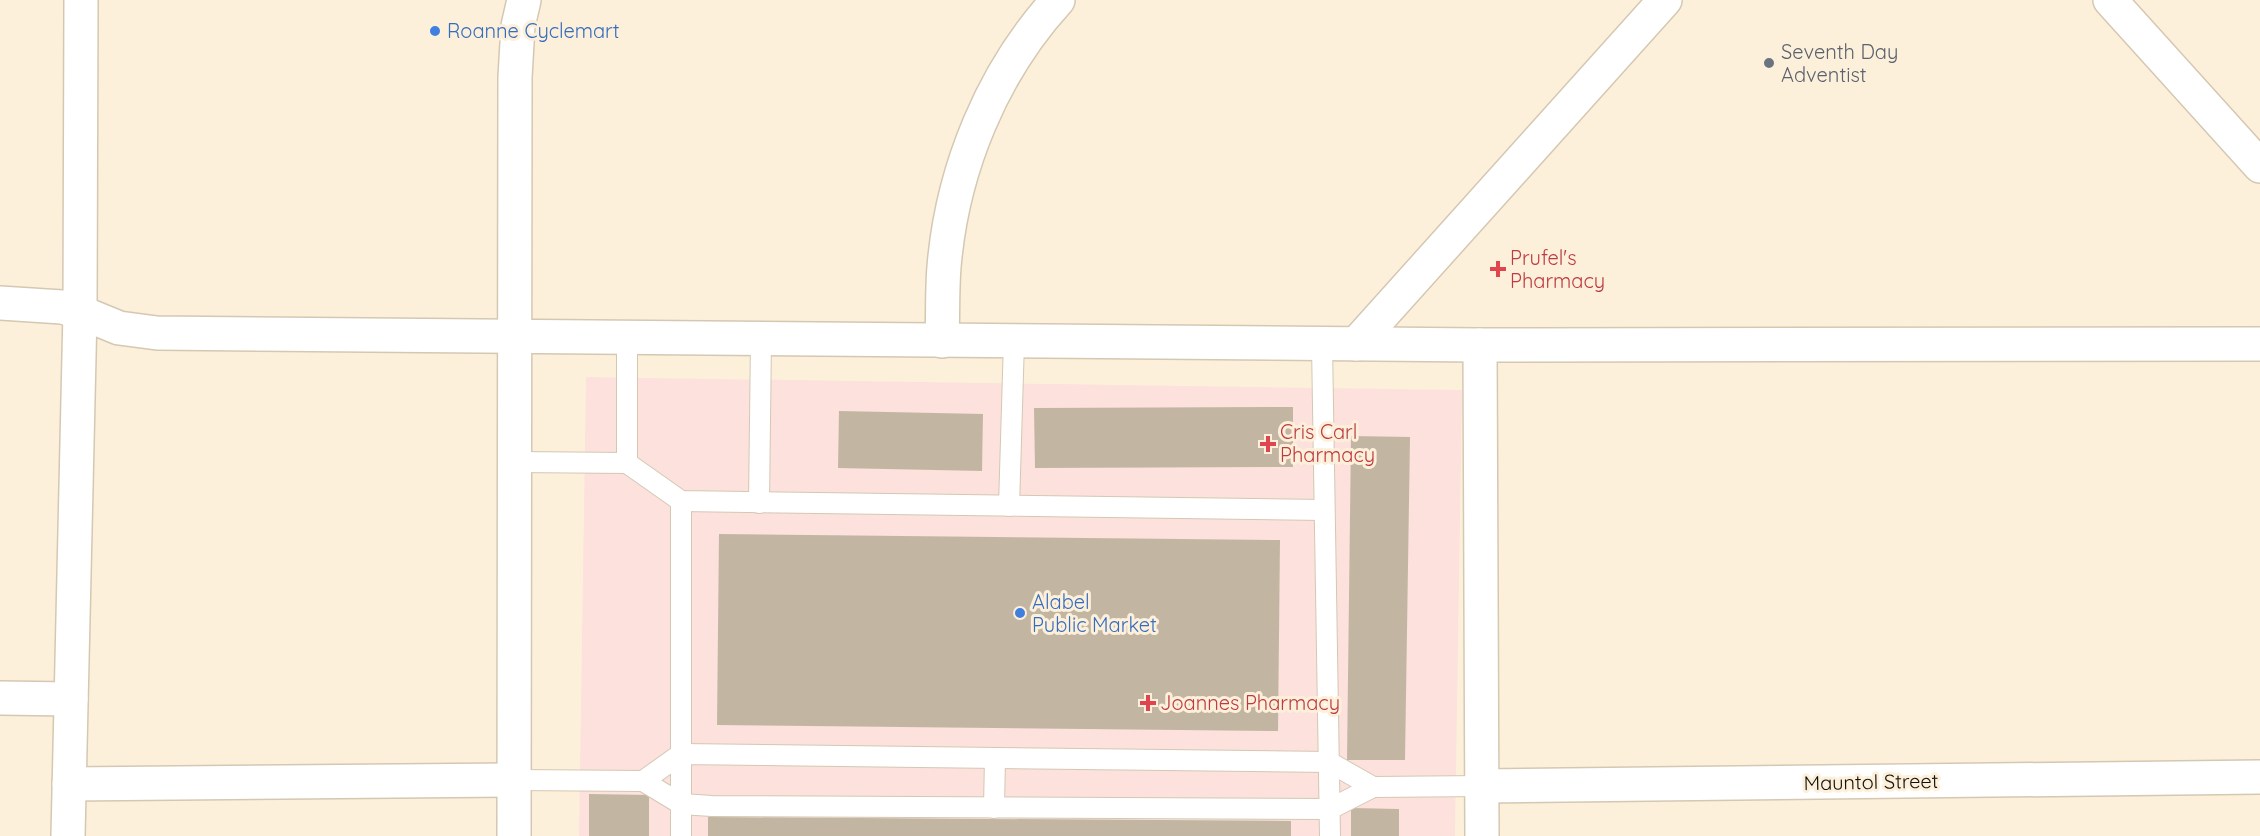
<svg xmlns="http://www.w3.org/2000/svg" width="2260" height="836" font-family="Quicksand,sans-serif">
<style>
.commercial{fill:#fce1dc}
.building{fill:#c2b6a2}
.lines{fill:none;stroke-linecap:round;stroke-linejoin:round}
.lane-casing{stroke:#d4c8b3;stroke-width:22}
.street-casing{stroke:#d4c8b3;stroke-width:36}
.lane{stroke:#fff;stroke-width:20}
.street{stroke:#fff;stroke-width:33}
.shop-dot{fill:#3f7fe0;stroke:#fdf0db;stroke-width:2}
.worship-dot{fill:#6b7280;stroke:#fdf0db;stroke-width:2}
.health-dot{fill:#e0444e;stroke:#fdf0db;stroke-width:2}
.labels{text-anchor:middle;stroke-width:6;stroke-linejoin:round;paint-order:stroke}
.shop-label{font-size:20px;fill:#366cbe;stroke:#fdf0db;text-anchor:start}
.worship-label{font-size:20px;fill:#5b616d;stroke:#fdf0db;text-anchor:start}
.health-label{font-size:20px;fill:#be3a42;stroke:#fdf0db;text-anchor:start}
.street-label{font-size:20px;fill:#130f08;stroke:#fdf0db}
</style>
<rect width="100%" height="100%" fill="#fdf0db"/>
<polygon class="commercial" points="586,377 1462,390 1455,836 579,836"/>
<g class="building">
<polygon points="1293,407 1293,467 1035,468 1034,408"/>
<polygon points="839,411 983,414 982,471 838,468"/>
<polygon points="1351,436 1410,437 1405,760 1347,760"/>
<polygon points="719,534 1280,540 1278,731 717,725"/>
<polygon points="589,794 649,795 649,836 589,836"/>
<polygon points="1351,808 1399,809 1399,836 1351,836"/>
<polygon points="708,817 1291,821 1291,836 708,836"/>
</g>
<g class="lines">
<defs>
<g id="lane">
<polyline points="1322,344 1330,836"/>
<polyline points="517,462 627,463 681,501 1324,510"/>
<polyline points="627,463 627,337"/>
<polyline points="759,503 761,339"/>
<polyline points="1009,506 1014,341"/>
<polyline points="515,780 643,781 681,804 712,806 1330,809 1373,787 1483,786"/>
<polyline points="643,781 681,754 1329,762 1373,787"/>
<polyline points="994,808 995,758"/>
<polyline points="681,836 681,501"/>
</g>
<g id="street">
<polyline points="2110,0 2260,166"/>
<polyline points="0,303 62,307 80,312 119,328 157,333 1480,345 2260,344"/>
<path d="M942,341c1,-25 0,-50 2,-74 8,-97 48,-195 114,-267"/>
<polyline points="1356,344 1665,0"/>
<polyline points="1480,345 1482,836"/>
<polyline points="0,698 71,699"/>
<polyline points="69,784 515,780"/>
<polyline points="1483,786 2260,777"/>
<polyline points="68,836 80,312 81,0"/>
<polyline points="514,836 515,77 518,26 524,0"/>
</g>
</defs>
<use href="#lane" class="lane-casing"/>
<use href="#street" class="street-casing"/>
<use href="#lane" class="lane"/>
<use href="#street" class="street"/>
</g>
<g class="shop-dot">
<circle cx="435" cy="31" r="6"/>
<circle cx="1020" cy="613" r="6"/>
</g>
<circle class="worship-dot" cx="1769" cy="63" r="6"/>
<g class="health-dot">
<path d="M1495 260h6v6h6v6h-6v6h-6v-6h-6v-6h6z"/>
<path d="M1265 435h6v6h6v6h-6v6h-6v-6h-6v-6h6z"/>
<path d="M1145 694h6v6h6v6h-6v6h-6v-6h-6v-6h6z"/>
</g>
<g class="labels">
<g class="shop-label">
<text x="447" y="38">Roanne Cyclemart</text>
<text x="1032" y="609">Alabel<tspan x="1032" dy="23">Public Market</tspan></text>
</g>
<g class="worship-label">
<text x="1781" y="59">Seventh Day<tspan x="1781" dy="23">Adventist</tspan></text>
</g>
<g class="health-label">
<text x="1510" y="265">Prufel's<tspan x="1510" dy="23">Pharmacy</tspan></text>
<text x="1280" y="439">Cris Carl<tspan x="1280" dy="23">Pharmacy</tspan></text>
<text x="1160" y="710">Joannes Pharmacy</text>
</g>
<g class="street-label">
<text transform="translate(1871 782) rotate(-1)" y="7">Mauntol Street</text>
</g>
</g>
</svg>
